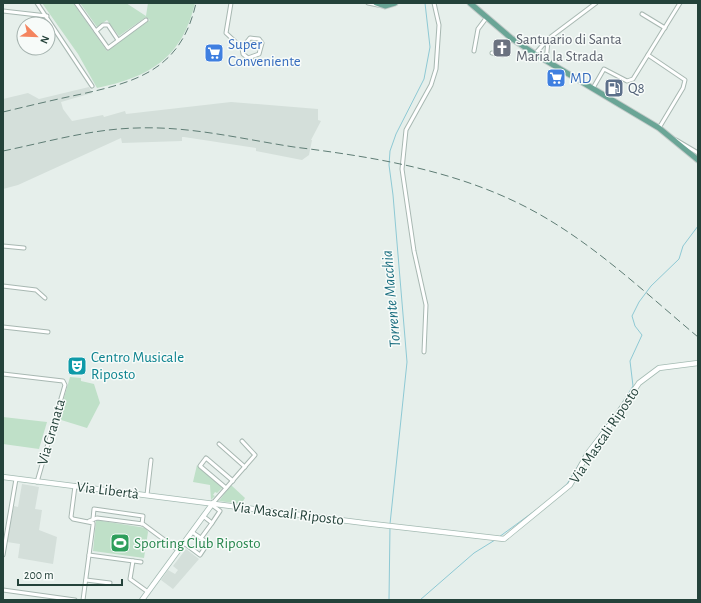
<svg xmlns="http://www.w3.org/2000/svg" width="701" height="603" font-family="'Alegreya Sans',sans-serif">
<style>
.built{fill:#d4dfda}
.green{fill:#bfe0c8}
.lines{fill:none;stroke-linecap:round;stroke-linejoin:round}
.stream{stroke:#8ec9d4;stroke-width:1}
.street-casing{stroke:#a8b8b2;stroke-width:5}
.secondary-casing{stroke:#a4bbb3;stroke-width:6}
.primary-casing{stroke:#c2cac8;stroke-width:7}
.street{stroke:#fff;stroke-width:3}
.secondary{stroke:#fff;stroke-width:4.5}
.primary{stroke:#6aa596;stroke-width:5}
.rail{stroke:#5f7d75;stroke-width:1;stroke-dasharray:8 4;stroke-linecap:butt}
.labels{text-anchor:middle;stroke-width:3;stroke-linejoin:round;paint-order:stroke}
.worship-label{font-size:15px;fill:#5b616d;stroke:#f7fbf9;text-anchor:start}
.shop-label{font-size:15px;fill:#366cbe;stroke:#f7fbf9;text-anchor:start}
.service-label{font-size:15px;fill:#4e5e75;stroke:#f7fbf9;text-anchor:start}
.culture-label{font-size:15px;fill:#0d838f;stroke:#f7fbf9;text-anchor:start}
.street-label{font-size:15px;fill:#24423a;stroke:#f7fbf9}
.leisure-label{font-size:15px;fill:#27864d;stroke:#f7fbf9;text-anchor:start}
.water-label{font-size:16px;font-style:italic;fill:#1c6f80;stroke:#f7fbf9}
</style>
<rect width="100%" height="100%" fill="#e6efeb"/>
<g class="built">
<polygon points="89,87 92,93 61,102 63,109 72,121 103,115 104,117 125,111 126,114 231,102 318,109 318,120 321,121 311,140 312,140 309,155 302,160 256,151 256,148 184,137 182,137 182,141 122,143 121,138 18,185 3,189 3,99 28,93 39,99"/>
<polygon points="22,484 39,487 35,509 42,510 39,530 57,537 53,564 18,558 20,544 7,542 14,506 18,507"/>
<polygon points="186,549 199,559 173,589 161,580 168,570 175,574 178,570 173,566"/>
</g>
<g class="green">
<path d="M42,3h31l34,48 43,-31 -4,-3 -27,19 -12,-16 -10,7 -17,-24h46l20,13 2,-13h47c-13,55 -45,74 -98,85l-19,-34z"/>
<polygon points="70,377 81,378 81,381 94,384 100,403 87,428 58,419"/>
<polygon points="3,417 47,422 39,449 3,444"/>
<polygon points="197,465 223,487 217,493 215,492 213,495 215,496 211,500 210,485 193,482"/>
<polygon points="231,485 245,498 241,504 219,501"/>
<polygon points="96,520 146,528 148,532 144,558 93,551"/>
</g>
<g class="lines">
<g class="stream">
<polyline points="619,408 633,386 630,361 642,335 635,326 632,316 639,302 651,286 679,259 683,246 698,226"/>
<polyline points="553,496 567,484 587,451 611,419"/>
<polyline points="390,524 407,362 393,195 389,165 390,151 396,134 424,79 430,47 425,3"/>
<polyline points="499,537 540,507"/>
<polyline points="389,600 390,527"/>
<polyline points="420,600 474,553 495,540"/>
</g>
<defs>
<g id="street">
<polyline points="37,3 92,86"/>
<polyline points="76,3 108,48 146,20"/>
<polyline points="231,3 226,33 242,48"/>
<polyline points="368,3 378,5"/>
<polyline points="3,11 47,16"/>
<polyline points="642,14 665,28"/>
<polyline points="96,31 103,25 108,25 118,40"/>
<polygon points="250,38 259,39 262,43 259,54 248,58 243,54 242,48"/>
<polyline points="474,51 478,29 487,17"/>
<polyline points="492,53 503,55 511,38"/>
<polyline points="535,54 548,39 596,3"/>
<polyline points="648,55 685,80 683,88 659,128"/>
<polyline points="546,61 548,41"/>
<polyline points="593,88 604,69 627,81 633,79 680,3"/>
<polyline points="676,140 698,153"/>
<polyline points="3,246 24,248"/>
<polyline points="3,286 36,290 45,298"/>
<polyline points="3,327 48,332"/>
<polyline points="424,352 426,305 414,251 402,169 406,130 431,85 436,69 439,25 434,3"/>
<polyline points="3,374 63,381 65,385 37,482"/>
<polyline points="219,444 245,467"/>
<polyline points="75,486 71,517 73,519 93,523 93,525 83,600"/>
<polyline points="226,488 200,466 206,458 233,481"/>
<polyline points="147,495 151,460"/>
<polyline points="213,503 255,455 242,441"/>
<polyline points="212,505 220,511 212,523"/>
<polyline points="93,519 94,509 143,516 142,524"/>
<polyline points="89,521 97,518 143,524 178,550"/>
<polyline points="201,538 212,523 203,516"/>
<polyline points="184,543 200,555 208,543 192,532"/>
<polyline points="3,555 16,479"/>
<polyline points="89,555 141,562"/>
<polyline points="133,561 130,579 148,592"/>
<polyline points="86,580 110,583"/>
<polyline points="3,590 75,600"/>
</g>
<g id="secondary">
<polyline points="3,477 364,523 504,539 570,485 588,453 612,422 639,383 659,368 698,363"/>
<polyline points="142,600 213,503"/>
</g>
<g id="primary">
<polyline points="376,3 385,6 395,3"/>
<polyline points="470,3 511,38 535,54 659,128 698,160"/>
</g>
</defs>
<use href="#street" class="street-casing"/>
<use href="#secondary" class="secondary-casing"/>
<use href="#primary" class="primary-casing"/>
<use href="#street" class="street"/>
<use href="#secondary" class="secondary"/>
<use href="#primary" class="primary"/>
<g class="rail">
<path d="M3,112c25,-6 50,-12 74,-17 60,-13 104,-25 119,-92"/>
<path d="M3,151c44,-9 88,-22 134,-23 53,-2 105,11 157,19 80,10 160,23 232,60 64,33 117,84 172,130"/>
</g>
</g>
<defs>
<symbol id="church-square" viewBox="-11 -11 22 22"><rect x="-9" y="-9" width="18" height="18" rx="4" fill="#6b7280" stroke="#f7fbf9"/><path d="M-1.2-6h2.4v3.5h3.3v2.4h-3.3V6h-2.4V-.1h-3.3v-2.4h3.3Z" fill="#fff"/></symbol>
<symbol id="supermarket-square" viewBox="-11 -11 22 22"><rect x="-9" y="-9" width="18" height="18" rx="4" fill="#3f7fe0" stroke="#f7fbf9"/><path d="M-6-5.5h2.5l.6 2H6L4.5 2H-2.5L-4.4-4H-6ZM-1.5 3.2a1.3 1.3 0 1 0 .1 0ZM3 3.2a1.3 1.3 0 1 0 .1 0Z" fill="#fff"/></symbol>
<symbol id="fuel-square" viewBox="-11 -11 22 22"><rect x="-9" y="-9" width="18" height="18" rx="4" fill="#5c6f8a" stroke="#f7fbf9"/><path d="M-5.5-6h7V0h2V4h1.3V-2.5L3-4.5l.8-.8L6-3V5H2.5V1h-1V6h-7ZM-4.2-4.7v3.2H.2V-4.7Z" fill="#fff"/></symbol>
<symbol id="theatre-square" viewBox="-11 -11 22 22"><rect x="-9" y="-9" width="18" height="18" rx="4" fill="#0f9aa8" stroke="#f7fbf9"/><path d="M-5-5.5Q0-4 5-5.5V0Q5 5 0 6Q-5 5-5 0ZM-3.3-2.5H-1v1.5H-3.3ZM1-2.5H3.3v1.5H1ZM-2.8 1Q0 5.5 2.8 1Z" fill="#fff"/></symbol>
<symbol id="stadium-square" viewBox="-11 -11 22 22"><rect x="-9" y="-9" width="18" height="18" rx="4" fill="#2e9e5b" stroke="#f7fbf9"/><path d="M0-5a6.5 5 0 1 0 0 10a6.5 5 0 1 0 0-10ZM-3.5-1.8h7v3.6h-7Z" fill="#fff"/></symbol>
</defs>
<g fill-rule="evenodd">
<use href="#church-square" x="491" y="37" width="22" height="22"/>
<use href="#supermarket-square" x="203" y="42" width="22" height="22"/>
<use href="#supermarket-square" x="545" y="67" width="22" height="22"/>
<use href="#fuel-square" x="603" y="77" width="22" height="22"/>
<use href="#theatre-square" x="66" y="355" width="22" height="22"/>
<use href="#stadium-square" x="109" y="532" width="22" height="22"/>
</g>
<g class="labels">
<g class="worship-label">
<text x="516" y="44">Santuario di Santa<tspan x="516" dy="17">Maria la Strada</tspan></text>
</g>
<g class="shop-label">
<text x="228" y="49">Super<tspan x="228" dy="17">Conveniente</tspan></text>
<text x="570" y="83">MD</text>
</g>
<g class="service-label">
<text x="628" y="93">Q8</text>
</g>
<g class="culture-label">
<text x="91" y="362">Centro Musicale<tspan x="91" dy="17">Riposto</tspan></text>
</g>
<g class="street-label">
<text transform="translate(51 432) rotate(-74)" y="5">Via Granata</text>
<text transform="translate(604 435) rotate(-56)" y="5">Via Mascali Riposto</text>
<text transform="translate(108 490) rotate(7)" y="5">Via Libertà</text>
<text transform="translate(288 513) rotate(7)" y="5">Via Mascali Riposto</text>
</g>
<g class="leisure-label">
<text x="134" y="548">Sporting Club Riposto</text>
</g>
<g class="water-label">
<text transform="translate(390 299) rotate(-95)" y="6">Torrente Macchia</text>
</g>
</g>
<rect width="701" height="603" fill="none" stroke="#24423a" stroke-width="8"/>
<g transform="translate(36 36) rotate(113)"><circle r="19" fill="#f7fbf9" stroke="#a3b1ad"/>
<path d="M0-3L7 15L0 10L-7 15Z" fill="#f4845f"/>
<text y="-6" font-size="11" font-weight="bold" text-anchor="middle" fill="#24423a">N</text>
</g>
<path d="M18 579v6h104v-6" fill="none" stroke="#24423a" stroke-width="2"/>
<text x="24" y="579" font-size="12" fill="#24423a" stroke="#f7fbf9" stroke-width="3" paint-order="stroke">200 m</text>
</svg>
